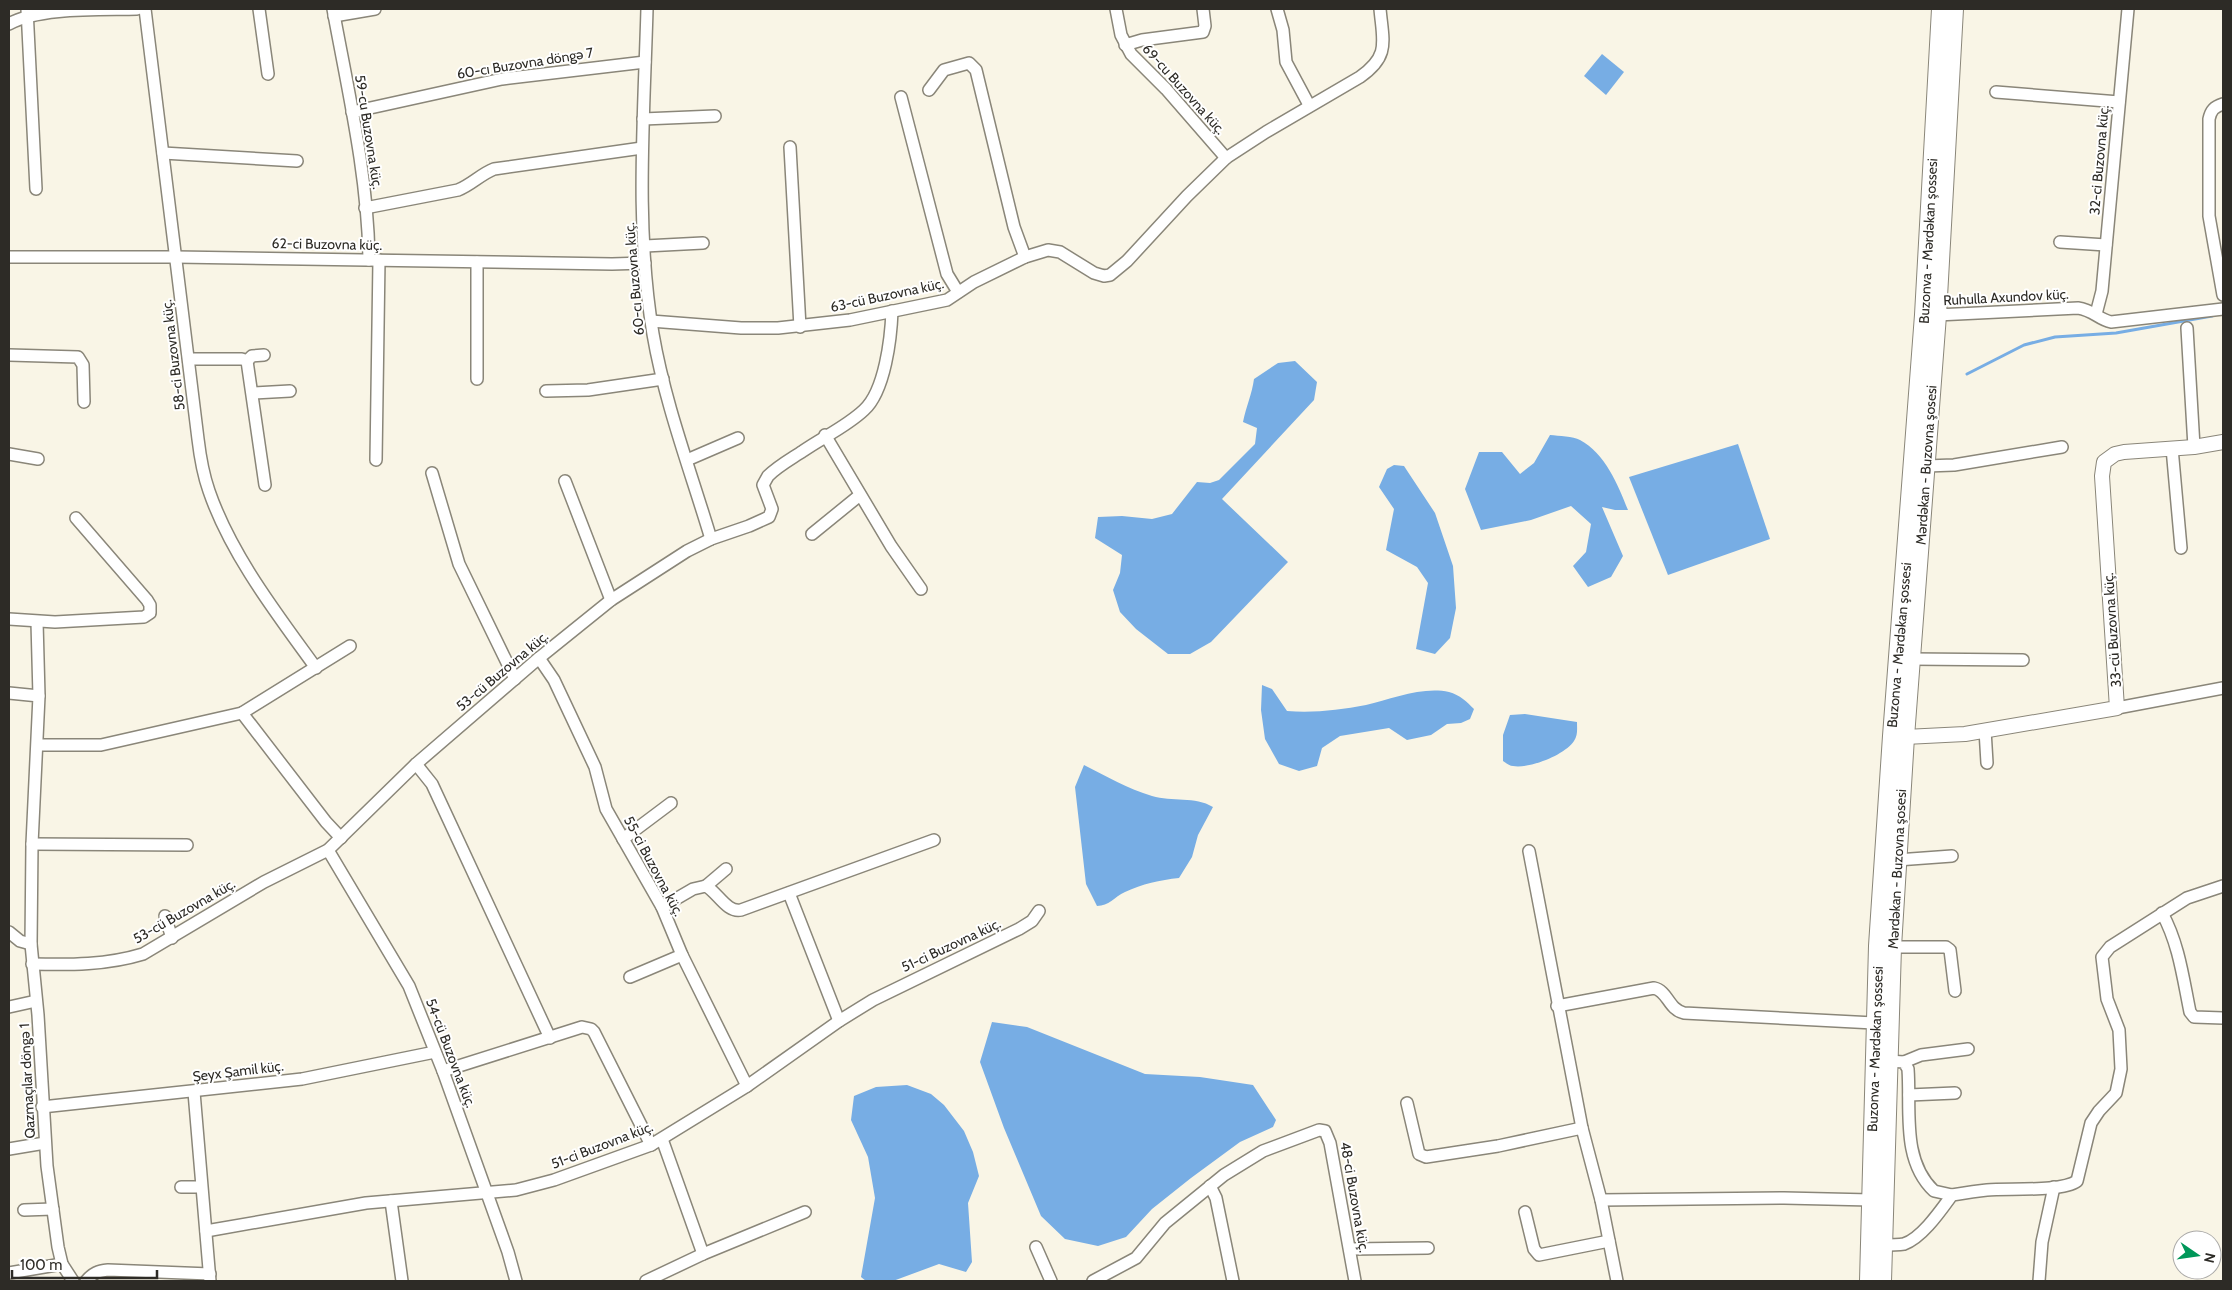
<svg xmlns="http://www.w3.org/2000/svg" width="2232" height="1290" font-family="Cabin,sans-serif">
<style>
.water{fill:#77ade4}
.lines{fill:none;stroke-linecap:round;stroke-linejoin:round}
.stream{stroke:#77ade4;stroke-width:3}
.minor-casing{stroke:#8a8679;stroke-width:14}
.tertiary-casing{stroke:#8a8679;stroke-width:16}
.primary-casing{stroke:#8a8679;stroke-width:20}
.minor{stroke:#fff;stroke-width:11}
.tertiary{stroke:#fff;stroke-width:14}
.primary{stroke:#fff;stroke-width:18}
.labels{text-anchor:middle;stroke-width:4;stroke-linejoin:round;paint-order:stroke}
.street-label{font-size:14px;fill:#2d2b26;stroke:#fff}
</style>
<rect width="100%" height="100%" fill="#f9f5e6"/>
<g class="water">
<polygon points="1602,54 1624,72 1606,95 1584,76"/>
<path d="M1295,361l22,21 -3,18 -92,99 66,63 -77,80 -21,12h-22l-32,-25 -16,-17 -7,-22 7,-17 2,-18 -27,-17 3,-21 24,-1 30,3 20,-5 25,-32 13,1 9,-3 36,-36 2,-16 -14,-6c3,-15 9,-28 11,-43l24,-16z"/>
<path d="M1550,435c9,1 23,1 30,5 25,13 38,45 48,70h-13l-13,-3 21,49 -12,21 -23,10 -15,-21 13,-14 5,-28 -20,-18 -40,14 -50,10 -16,-41 14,-37h23l18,22 14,-11z"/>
<polygon points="1738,444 1770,539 1668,575 1629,477"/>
<polygon points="1394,465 1404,466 1435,513 1453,566 1456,608 1450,638 1435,654 1416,649 1428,583 1417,567 1386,550 1394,509 1379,487 1387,469"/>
<path d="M1262,685l10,4 15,22c27,2 53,-1 79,-6 25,-6 57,-19 83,-13 11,3 18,10 25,17l-4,10 -9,4 -14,1 -16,11 -24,5 -18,-12 -49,8 -18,12 -5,18 -18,5 -20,-7 -14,-25 -4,-29z"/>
<path d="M1525,714l52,8c0,7 1,13 -3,19 -9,14 -45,28 -61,25 -3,0 -7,-3 -10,-5v-26l7,-20z"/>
<path d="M1084,765c22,11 44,24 68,31 20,6 43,0 61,11l-15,28 -6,22 -13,21c-19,2 -37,6 -54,14 -11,5 -16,14 -28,14l-11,-22 -11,-97z"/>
<polygon points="992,1022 1027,1027 1145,1074 1200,1077 1253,1085 1276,1120 1273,1127 1240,1142 1191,1178 1152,1209 1126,1237 1098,1246 1065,1239 1041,1216 1004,1128 980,1062"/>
<polygon points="907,1085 931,1094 944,1105 964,1131 973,1152 979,1176 968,1203 972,1262 966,1272 939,1264 893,1281 866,1281 861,1277 875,1198 868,1157 851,1120 854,1096 876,1087"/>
</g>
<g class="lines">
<polyline class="stream" points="1967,374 2024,345 2055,337 2116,333 2212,316"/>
<defs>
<g id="minor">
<polyline points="27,9 36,189"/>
<path d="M145,9l53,430c2,17 5,35 11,52 22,64 68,123 107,177"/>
<polyline points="259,9 268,74"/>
<path d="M333,9c15,82 35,167 36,251"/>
<path d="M647,9c-3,108 -12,218 6,325 12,70 38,138 58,205"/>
<polyline points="1116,9 1121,35 1131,54 1166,89 1226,158"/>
<polyline points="1277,9 1283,30 1286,62 1309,105"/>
<polyline points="334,16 375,9"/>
<path d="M9,24c30,-17 92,-14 128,-15"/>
<polyline points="1125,45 1142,40 1203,32 1205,26 1203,9"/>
<polyline points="929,90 944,70 969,63 976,70 1014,227 1025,257"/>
<polyline points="1996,92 2119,102"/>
<polyline points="901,97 947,274 958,292"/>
<path d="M2223,104c-9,3 -12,6 -14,15v97l14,79"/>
<polyline points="352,112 502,79 645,62"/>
<polyline points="643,119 715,116"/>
<polyline points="790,147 800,327"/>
<polyline points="163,153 297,161"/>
<path d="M365,208l93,-18c13,-5 23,-16 36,-21l148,-21"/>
<polyline points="2060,242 2106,245"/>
<polyline points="645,246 703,243"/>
<polyline points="9,257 176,257 612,264 645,263"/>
<polyline points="2096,314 2102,291 2128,9"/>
<path d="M1937,315l141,-7c15,2 20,11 33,14l112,-13"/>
<path d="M651,321l90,7h37l72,-8 97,-20 27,-18 51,-25 23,-7 12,2 34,21 10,3 6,-1 17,-14 60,-65 39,-38 40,-26 94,-55c30,-21 23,-35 20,-68"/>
<polyline points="2187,328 2194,447"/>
<polyline points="9,355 78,357 83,365 84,402"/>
<polyline points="189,359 242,359 247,361 265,485"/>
<polyline points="247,361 252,356 264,355"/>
<polyline points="477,379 477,262"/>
<polyline points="546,391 588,390 663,379"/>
<polyline points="253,393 290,391"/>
<polyline points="825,435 891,546 921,589"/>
<polyline points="2172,448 2181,548"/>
<polyline points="9,454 38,459"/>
<polyline points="376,460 379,260"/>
<polyline points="687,460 738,438"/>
<polyline points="1926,466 1954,465 2062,447"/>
<polyline points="432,473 459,564 515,679"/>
<polyline points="565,481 611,600"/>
<polyline points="812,534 860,495"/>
<polyline points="9,619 55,622 144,617 150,613 150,605 147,600 76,518"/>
<polyline points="37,622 39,696"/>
<polyline points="539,658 554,680 595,767 606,809 662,907 682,955 747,1086"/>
<polyline points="1911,659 2023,660"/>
<polyline points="9,693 39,696 32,844 31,944 38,1015 47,1166 58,1247 62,1264 73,1281"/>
<polyline points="2117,708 2223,688"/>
<polyline points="242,713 326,822 341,838"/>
<polyline points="1985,730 1987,763"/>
<polyline points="38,745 101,745 242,713 350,646"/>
<polyline points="416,764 432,784 550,1038"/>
<polyline points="623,839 671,803"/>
<polyline points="32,844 187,845"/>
<polyline points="328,850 409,986 443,1071 508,1252 516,1281"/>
<polyline points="1529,851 1582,1128 1601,1200 1617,1281"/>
<polyline points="1897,860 1952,856"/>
<polyline points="706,886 726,869"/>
<polyline points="789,893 839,1021"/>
<path d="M662,907l31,-18 13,-3c12,7 21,27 35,24l193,-70"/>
<path d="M2162,913c17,31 21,65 28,99l4,5 29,1"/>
<polyline points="165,916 172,938"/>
<polyline points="9,932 20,941 31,944"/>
<polyline points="1892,947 1946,947 1950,950 1955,991"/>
<path d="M32,964c38,1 75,1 111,-10l121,-72 64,-32 88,-86 123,-106 72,-58 76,-49 24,-12 38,-13 20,-9 3,-8 -9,-24 5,-9c10,-10 23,-17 35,-25 20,-14 43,-24 61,-41 21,-19 27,-72 28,-99"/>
<polyline points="630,977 682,955"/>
<path d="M1557,1006l97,-18c14,3 14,21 30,25l190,10"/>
<polyline points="9,1007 36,1001"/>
<path d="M1888,1061l16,1 4,7c3,40 -7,91 26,122l18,4"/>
<polyline points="1904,1062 1921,1055 1968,1049"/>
<polyline points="443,1071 582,1027 591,1029 594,1032 651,1145"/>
<polyline points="194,1092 210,1281"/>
<polyline points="1909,1095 1955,1093"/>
<polyline points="1407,1103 1419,1154 1426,1157 1498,1146 1582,1128"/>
<polyline points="42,1107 302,1079 435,1052"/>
<polyline points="662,1139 703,1254"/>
<polyline points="9,1149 45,1143"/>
<polyline points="1210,1186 1216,1198 1233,1281"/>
<polyline points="181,1187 200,1187"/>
<polyline points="1601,1200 1784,1198 1871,1200"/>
<polyline points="391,1201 402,1281"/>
<polyline points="24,1210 53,1209"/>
<polyline points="1525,1212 1534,1249 1539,1255 1609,1241"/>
<polyline points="206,1231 366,1203 516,1190 554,1180 651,1145 747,1086 839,1021 873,1000 1019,929 1032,921 1039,911"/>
<path d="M1883,1245c7,0 14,0 21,-1 18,-6 37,-34 48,-49 12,-2 24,-4 35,-5 21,-2 75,2 90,-9l14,-58 8,-12 17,-18 5,-24 -2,-39 -12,-31 -5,-42 8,-10 77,-49 36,-12"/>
<polyline points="1036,1247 1051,1281"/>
<polyline points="1350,1249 1428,1248"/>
<polyline points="9,1273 62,1264"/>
<path d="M86,1281c7,-8 12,-10 22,-11l102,4"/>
<polyline points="646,1281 703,1254 805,1212"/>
<polyline points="1093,1281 1136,1258 1165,1223 1224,1175 1263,1151 1319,1130 1325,1131 1330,1143 1355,1281"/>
<polyline points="2039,1281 2042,1242 2054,1187"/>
</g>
<polyline id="tertiary" points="1905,737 1965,734 2117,708 2102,476 2104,462 2115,454 2124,452 2194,447 2223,442"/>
<g id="primary">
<polyline points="1869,1281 1878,946 1892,736 1924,315 1941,9"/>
<polyline points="1882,1281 1892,947 1905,737 1937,315 1954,9"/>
</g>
</defs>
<use href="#minor" class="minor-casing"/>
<use href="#tertiary" class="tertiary-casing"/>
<use href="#primary" class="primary-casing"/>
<use href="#minor" class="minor"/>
<use href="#tertiary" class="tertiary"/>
<use href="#primary" class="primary"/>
</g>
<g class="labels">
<g class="street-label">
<text transform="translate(525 63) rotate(-9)" y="5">60-cı Buzovna döngə 7</text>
<text transform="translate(1184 89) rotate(48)" y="5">69-cu Buzovna küç.</text>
<text transform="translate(369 132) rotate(81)" y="5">59-cu Buzovna küç.</text>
<text transform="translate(2099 160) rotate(-85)" y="5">32-ci Buzovna küç.</text>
<text transform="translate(1928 241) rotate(-87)" y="5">Buzonva - Mərdəkan şossesi</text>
<text transform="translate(327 244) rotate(1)" y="5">62-ci Buzovna küç.</text>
<text transform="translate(634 279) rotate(-95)" y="5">60-cı Buzovna küç.</text>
<text transform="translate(887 295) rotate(-12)" y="5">63-cü Buzovna küç.</text>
<text transform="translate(2006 297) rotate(-3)" y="5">Ruhulla Axundov küç.</text>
<text transform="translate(173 355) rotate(-97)" y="5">58-ci Buzovna küç.</text>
<text transform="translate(1926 465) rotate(-86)" y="5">Mərdəkan - Buzovna şosesi</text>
<text transform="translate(2112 630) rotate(-94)" y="5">33-cü Buzovna küç.</text>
<text transform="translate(1899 645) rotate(-85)" y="5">Buzonva - Mərdəkan şossesi</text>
<text transform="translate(502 671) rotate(-40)" y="5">53-cü Buzovna küç.</text>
<text transform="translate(654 866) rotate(62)" y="5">55-ci Buzovna küç.</text>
<text transform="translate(1897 869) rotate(-87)" y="5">Mərdəkan - Buzovna şosesi</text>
<text transform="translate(184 911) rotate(-30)" y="5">53-cü Buzovna küç.</text>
<text transform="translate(951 945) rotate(-25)" y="5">51-ci Buzovna küç.</text>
<text transform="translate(1875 1049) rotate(-88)" y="5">Buzonva - Mərdəkan şossesi</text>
<text transform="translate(451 1053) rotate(69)" y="5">54-cü Buzovna küç.</text>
<text transform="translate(238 1071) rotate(-7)" y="5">Şeyx Şamil küç.</text>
<text transform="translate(27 1081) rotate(-93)" y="5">Qazmaçılar döngə 1</text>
<text transform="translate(602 1145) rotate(-21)" y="5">51-ci Buzovna küç.</text>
<text transform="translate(1355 1197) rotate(80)" y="5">48-ci Buzovna küç.</text>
</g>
</g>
<rect width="2232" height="1290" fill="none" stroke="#2d2b26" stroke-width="20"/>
<g transform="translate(2197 1255) rotate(103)"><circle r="24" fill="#ffffff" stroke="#abaaa8"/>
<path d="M0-4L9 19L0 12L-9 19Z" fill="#009759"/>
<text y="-8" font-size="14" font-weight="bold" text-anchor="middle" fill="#2d2b26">N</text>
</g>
<path d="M12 1270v8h145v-8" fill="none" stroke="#2d2b26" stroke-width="2.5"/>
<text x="20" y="1270" font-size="15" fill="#2d2b26" stroke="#ffffff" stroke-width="4" paint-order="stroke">100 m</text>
</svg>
